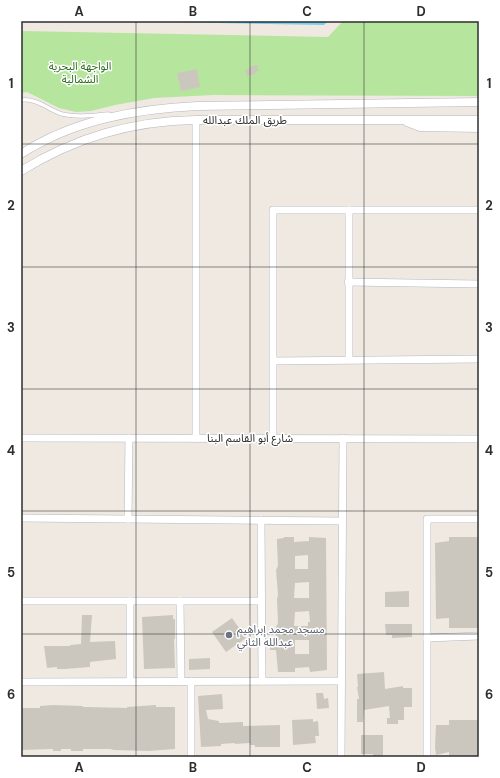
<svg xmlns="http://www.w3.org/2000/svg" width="500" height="778" font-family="'DM Sans','Noto Sans Arabic',sans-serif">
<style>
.green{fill:#b6e59e}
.water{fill:#75cff0}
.building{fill:#cbc7bf;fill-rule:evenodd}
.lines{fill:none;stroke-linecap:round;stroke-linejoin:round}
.service-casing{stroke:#b4b7c1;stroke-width:4.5}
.minor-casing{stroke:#b4b7c1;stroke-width:8}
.tertiary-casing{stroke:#b4b7c1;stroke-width:9}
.service{stroke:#fff;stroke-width:3.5}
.minor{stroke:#fff;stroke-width:7}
.tertiary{stroke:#fff;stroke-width:8}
.grid{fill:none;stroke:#2e2e2e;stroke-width:1;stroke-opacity:0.55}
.worship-dot{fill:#6b7280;stroke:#fff;stroke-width:1.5}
.labels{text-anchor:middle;stroke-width:3;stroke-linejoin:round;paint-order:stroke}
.park-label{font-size:11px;fill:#2c6e1b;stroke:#fff}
.street-label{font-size:11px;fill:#2e2e2e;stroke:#fff}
.worship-label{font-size:11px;fill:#5b616d;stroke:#fff;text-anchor:start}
.neatline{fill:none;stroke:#2e2e2e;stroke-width:1.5}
.grid-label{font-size:13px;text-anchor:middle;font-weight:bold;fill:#2e2e2e}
</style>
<rect width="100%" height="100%" fill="#efe9e1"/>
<polygon class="green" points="343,21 479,21 479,96 213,95 154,98 115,105 91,111 76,112 59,108 27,92 21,93 21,31 328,37"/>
<polygon class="water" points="110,21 328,21 324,25"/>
<g class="building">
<polygon points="257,65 259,71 256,71 255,74 247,76 245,70 248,70 250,67"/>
<polygon points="197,69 200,87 181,91 177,73"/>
<path d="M284,537h10v5l15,-1v-4l17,1 1,132 -17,2 -1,-5 -14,1v4h-17l-2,-22h-6v-7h7l-1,-16 2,-4 -1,-24 1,-4 -2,-25 2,-4 -1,-23v-4l7,-1zM308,555v14h-13v-13zM309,582v16h-15l1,-15zM309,611l1,11h-2v4h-14l1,-14zM295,640h14v14h-14z"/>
<polygon points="449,537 479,537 479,628 449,628 449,618 436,619 435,543 449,541"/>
<polygon points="409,591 409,607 385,607 385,592"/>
<polygon points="82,615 92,615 90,642 115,641 116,659 90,662 90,667 65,669 57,669 57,667 47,668 44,646 70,646 70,645 81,644"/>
<polygon points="173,615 173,619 175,619 175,639 174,639 175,668 144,669 142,617"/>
<polygon points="232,618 246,638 226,652 212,632"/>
<polygon points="385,624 412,624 412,637 392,638 392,635 386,635"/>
<polygon points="210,658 210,669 189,670 189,659"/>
<polygon points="384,672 385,689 403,686 403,688 412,688 412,707 404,707 404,720 398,720 398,724 387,724 387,718 390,718 389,706 364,710 363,722 357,722 357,699 359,699 357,687 358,687 357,674"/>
<polygon points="316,693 323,693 324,699 328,698 329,708 317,709"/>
<polygon points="222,694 223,709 206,710 208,719 219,721 219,723 243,722 243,726 280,725 280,747 255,747 255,745 250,745 250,743 235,744 235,743 221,744 221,746 201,747 198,696"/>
<polygon points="53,705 83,706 83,707 87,707 127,708 127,707 156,705 156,707 175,707 175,749 148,751 114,750 110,749 83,749 83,751 71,751 71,749 61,749 61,751 53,751 53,749 21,750 22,708 40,708 40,706"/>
<polygon points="313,719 313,722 318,721 319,736 315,736 316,743 293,745 292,720"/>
<polygon points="449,720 479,720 479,757 449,757 449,752 436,755 435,747 436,725 449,725"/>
<polygon points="361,735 383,735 383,757 373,757 373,754 361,754"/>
</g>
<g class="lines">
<defs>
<path id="service" d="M22,100c14,-2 27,10 40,14 16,4 31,1 47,0"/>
<g id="minor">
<polyline points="348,282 479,284"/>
<polyline points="349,359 349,210"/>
<polyline points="274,361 479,359"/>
<polyline points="21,438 479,439"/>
<polyline points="196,438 196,120"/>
<polyline points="273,438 273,210 479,210"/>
<polyline points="21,518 342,521"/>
<polyline points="128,519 129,438"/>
<polyline points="261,520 262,681"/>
<polyline points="21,601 261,601"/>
<polyline points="130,601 130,681"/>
<polyline points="180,601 181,681"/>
<polyline points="427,638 479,636"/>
<polyline points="21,682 341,681"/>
<polyline points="191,757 191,681"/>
<polyline points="341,757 343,438"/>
<polyline points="427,757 427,519 479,519"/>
</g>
<g id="tertiary">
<polyline points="407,122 420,127 479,128"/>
<path d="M21,154c52,-34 115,-45 176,-48l282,-4"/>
<path d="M21,171c55,-34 111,-50 175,-51h283"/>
</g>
</defs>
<use href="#service" class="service-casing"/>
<use href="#minor" class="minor-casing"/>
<use href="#tertiary" class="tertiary-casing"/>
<use href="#service" class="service"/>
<use href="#minor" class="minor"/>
<use href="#tertiary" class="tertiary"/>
</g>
<path class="grid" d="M136,21v736M250,21v736M364,21v736M21,144h458M21,267h458M21,389h458M21,511h458M21,634h458"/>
<circle class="worship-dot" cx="229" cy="635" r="4"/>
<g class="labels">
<g class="park-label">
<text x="80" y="70">الواجهة البحرية<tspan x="80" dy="13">الشمالية</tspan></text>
</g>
<g class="street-label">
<text x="245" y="124">طريق الملك عبدالله</text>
<text x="250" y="442">شارع أبو القاسم البنا</text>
</g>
<g class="worship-label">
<text x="237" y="633">مسجد محمد إبراهيم<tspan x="237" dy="13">عبدالله الثاني</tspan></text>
</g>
</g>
<rect width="500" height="778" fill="none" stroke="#ffffff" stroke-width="44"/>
<rect x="22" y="22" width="456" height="734" class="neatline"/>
<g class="grid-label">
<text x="79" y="16">A</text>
<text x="193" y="16">B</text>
<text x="307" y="16">C</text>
<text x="421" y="16">D</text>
<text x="11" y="88">1</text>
<text x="489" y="88">1</text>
<text x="11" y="210">2</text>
<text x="489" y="210">2</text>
<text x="11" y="332">3</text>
<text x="489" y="332">3</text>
<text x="11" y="455">4</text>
<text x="489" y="455">4</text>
<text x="11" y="577">5</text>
<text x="489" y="577">5</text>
<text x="11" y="699">6</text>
<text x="489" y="699">6</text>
<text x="79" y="772">A</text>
<text x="193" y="772">B</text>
<text x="307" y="772">C</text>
<text x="421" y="772">D</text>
</g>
</svg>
